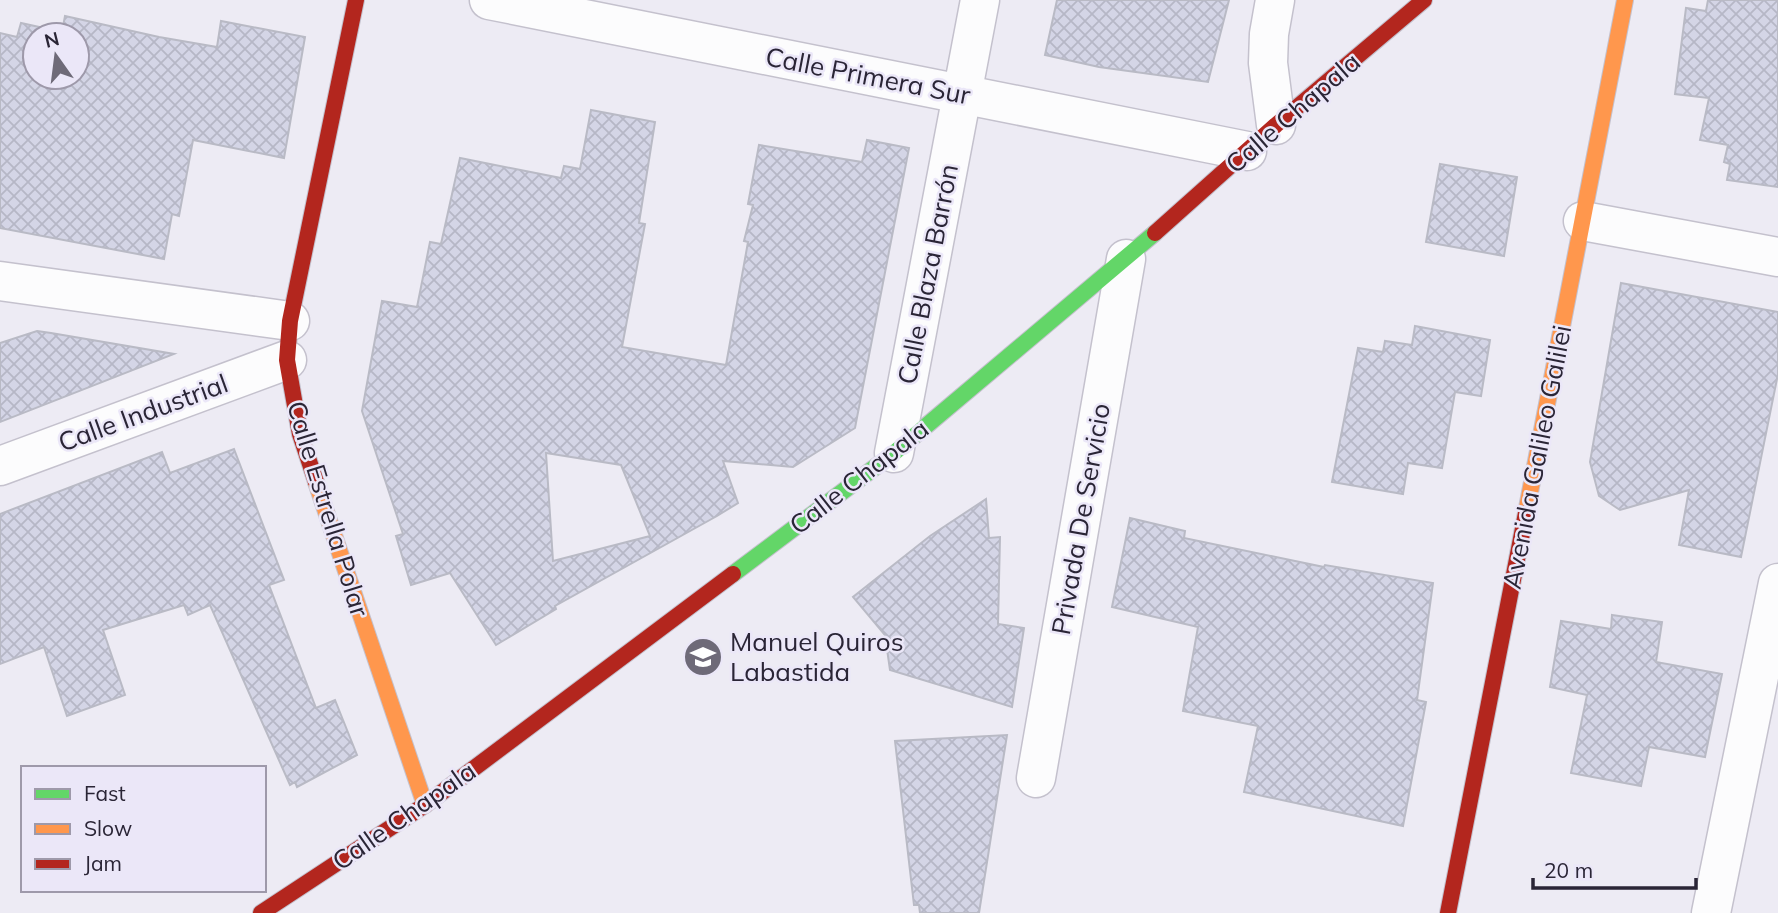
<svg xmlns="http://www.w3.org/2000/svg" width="1778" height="913" font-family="Mulish,sans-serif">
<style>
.building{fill:url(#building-cross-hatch);stroke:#b9bac5;stroke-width:2;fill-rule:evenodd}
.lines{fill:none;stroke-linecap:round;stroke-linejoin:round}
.street-casing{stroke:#c4c1cd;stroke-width:41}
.fast-casing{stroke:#c4c1cd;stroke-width:18}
.slow-casing{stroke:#c4c1cd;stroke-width:18}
.jam-casing{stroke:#c4c1cd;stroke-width:18}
.street{stroke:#fcfcfd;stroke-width:38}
.fast{stroke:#63d668;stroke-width:16}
.slow{stroke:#ff974d;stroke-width:16}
.jam{stroke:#b3261e;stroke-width:16}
.labels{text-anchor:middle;stroke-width:5;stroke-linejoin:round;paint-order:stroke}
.street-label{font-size:26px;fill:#2a2536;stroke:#ebe7f8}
.poi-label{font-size:26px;fill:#2a2536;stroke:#ebe7f8;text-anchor:start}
</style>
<defs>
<pattern id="building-cross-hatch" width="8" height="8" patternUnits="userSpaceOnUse" patternTransform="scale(1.75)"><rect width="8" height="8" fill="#d4d5e6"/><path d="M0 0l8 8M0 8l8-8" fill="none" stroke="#b6b7c6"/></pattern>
</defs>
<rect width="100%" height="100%" fill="#edebf4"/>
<g class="building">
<polygon points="1057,0 1229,0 1208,82 1099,67 1045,55"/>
<polygon points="1708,0 1778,0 1778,187 1727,180 1730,164 1724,162 1728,145 1700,140 1709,98 1675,94 1686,8 1706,11"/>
<path d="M65,16l94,21 58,10 4,-26 84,16 -21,121 -91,-18 -14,76 -7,-2 -8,45 -164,-31v-195l17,4 4,-14 41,9zM35,35h42v42h-42z"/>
<path d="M591,110l64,12 -16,101 6,1 -23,123 104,18 22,-123 -4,-1 9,-36 -5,-1 11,-59 103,17 5,-22 42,8 -54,280 -62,39 -70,-6 15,42 -21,13 -162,90 1,3 -60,36 -46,-72 -39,12 -15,-49 7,-2 -41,-123 20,-110 35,6 13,-65 11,2 19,-86 101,20 3,-12 16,3zM546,453l75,12 29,71 -97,25z"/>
<polygon points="1440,164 1517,177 1504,256 1426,242"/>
<polygon points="1621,283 1778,312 1778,374 1741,557 1679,545 1689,490 1620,510 1599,496 1590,462"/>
<polygon points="1415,326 1490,340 1481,396 1455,392 1442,468 1408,463 1403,494 1332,482 1358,348 1383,352 1385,341 1412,345"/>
<polygon points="37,331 51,333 174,354 0,422 0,343"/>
<polygon points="234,449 284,580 269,585 316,708 335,700 357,755 297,787 295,782 290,785 210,605 188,615 184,605 103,630 125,695 67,716 44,647 0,664 0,514 162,452 170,473"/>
<polygon points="986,499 989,538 1000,537 998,624 1024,628 1012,707 890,670 885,635 853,597 930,536"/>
<polygon points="1130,518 1185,531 1184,538 1324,567 1325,565 1433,583 1417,700 1426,702 1403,826 1244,792 1258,726 1183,711 1198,627 1112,607"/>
<polygon points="1612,615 1662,622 1656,662 1722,674 1705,757 1649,747 1641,786 1571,773 1587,695 1550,687 1561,621 1611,629"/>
<polygon points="1007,735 979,913 920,913 919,905 914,905 895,741"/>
</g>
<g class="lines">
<defs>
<g id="street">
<polyline points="489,0 1247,151"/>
<polyline points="1275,0 1269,34 1268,63 1276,125"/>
<polyline points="1583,221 1778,257"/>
<polyline points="0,281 290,321"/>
<polyline points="894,453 980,0"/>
<polyline points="0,466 287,360"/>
<polyline points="1036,778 1126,259"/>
<polyline points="1711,913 1778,583"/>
</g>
<polyline id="fast" points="733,574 894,453 1155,233"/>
<g id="slow">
<polyline points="316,482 425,805"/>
<polyline points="1526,513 1625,0"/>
</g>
<g id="jam">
<polyline points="1155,233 1276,125 1424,0"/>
<polyline points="316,482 300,434 287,360 290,321 356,0"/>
<polyline points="261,913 425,805 733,574"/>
<polyline points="1448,913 1526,513"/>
</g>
</defs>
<use href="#street" class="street-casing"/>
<use href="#fast" class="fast-casing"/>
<use href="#slow" class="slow-casing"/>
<use href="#jam" class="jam-casing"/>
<use href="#street" class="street"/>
<use href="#fast" class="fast"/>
<use href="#slow" class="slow"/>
<use href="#jam" class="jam"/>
</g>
<defs>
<symbol id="school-disc" viewBox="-11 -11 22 22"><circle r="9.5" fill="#6e6a78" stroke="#ebe7f8"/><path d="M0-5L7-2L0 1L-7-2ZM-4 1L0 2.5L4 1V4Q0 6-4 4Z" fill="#fff"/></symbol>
</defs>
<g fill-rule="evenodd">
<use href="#school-disc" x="681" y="635" width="44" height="44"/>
</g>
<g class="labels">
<g class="street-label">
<text transform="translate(868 76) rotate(11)" y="9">Calle Primera Sur</text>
<text transform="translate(1293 113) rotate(-41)" y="9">Calle Chapala</text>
<text transform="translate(928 274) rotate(-79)" y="9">Calle Blaza Barrón</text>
<text transform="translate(143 413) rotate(-20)" y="9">Calle Industrial</text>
<text transform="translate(1537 457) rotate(-79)" y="9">Avenida Galileo Galilei</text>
<text transform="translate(859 477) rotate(-38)" y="9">Calle Chapala</text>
<text transform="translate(328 509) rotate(73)" y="9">Calle Estrella Polar</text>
<text transform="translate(1081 519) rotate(-80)" y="9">Privada De Servicio</text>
<text transform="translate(404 816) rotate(-35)" y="9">Calle Chapala</text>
</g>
<g class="poi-label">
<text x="730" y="651">Manuel Quiros<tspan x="730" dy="30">Labastida</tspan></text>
</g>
</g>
<rect x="21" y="766" width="245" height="126" fill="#ebe7f8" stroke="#9e99aa" stroke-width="2"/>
<rect x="35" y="789" width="35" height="10" fill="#63d668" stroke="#9e99aa" stroke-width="2"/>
<text x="84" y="801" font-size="21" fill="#2a2536">Fast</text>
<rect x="35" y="824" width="35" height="10" fill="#ff974d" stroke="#9e99aa" stroke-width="2"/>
<text x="84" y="836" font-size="21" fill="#2a2536">Slow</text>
<rect x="35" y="859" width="35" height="10" fill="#b3261e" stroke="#9e99aa" stroke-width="2"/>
<text x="84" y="871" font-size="21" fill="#2a2536">Jam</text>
<g transform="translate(56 56) rotate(346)"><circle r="33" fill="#ebe7f8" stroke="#9e99aa" stroke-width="2"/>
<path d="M0-5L12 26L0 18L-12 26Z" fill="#6e6a78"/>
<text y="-10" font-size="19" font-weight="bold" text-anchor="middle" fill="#2a2536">N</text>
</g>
<path d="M1533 878v10h163v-10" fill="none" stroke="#2a2536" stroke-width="3.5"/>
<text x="1544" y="878" font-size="21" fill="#2a2536" stroke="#ebe7f8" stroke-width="5" paint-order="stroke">20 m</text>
</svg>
